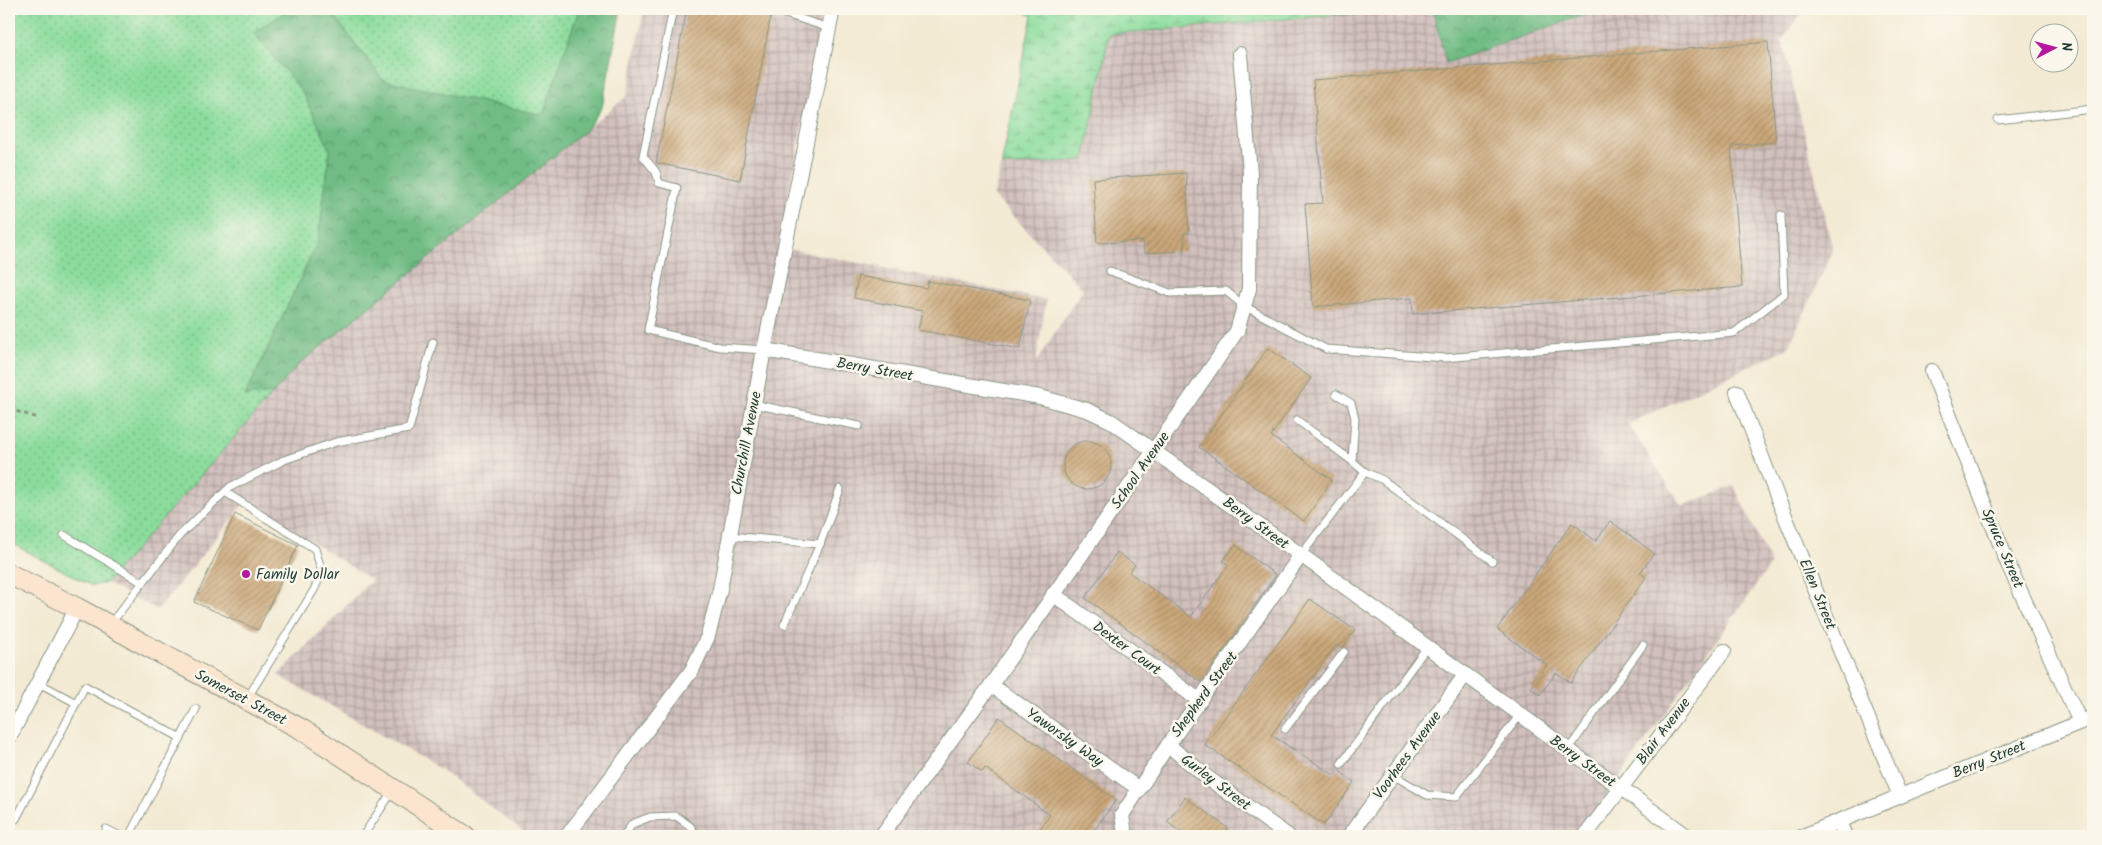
<svg xmlns="http://www.w3.org/2000/svg" width="2102" height="845" font-family="Kalam,sans-serif">
<style>
.industrial{fill:url(#industrial-grid)}
.grass{fill:url(#grass-dots);stroke:#558d68}
.forest{fill:url(#forest-crowns);stroke:#487c5c}
.wetland{fill:url(#wetland-marsh);stroke:#558d68}
.building{fill:url(#building-hatch)}
.lines{fill:none;stroke-linecap:round;stroke-linejoin:round}
.lane-casing{stroke:#899484;stroke-width:9}
.street-casing{stroke:#899484;stroke-width:16}
.secondary-casing{stroke:#899484;stroke-width:22}
.path{stroke:#899484;stroke-width:3;stroke-dasharray:4 4;stroke-linecap:butt}
.lane{stroke:#fff;stroke-width:7}
.street{stroke:#fff;stroke-width:14}
.secondary{stroke:#fbe5cf;stroke-width:20}
.poi-dot{fill:#b5179e;stroke:#fbf7ec;stroke-width:2}
.labels{text-anchor:middle;stroke-width:5;stroke-linejoin:round;paint-order:stroke}
.street-label{font-size:15px;fill:#1f3d34;stroke:#fbf7ec}
.poi-label{font-size:15px;fill:#1f3d34;stroke:#fbf7ec;text-anchor:start}
</style>
<defs>
<pattern id="industrial-grid" width="8" height="8" patternUnits="userSpaceOnUse" patternTransform="scale(1.25)"><rect width="8" height="8" fill="#d1c0bd"/><path d="M0 4h8M4 0v8" fill="none" stroke="#a99d9a"/></pattern>
<pattern id="grass-dots" width="8" height="8" patternUnits="userSpaceOnUse" patternTransform="scale(1.25)"><rect width="8" height="8" fill="#8bdd9d"/><path d="M2 2h.1M6 6h.1" fill="none" stroke="#71b481" stroke-width="1.8" stroke-linecap="round"/></pattern>
<pattern id="forest-crowns" width="20" height="18" patternUnits="userSpaceOnUse" patternTransform="scale(1.25)"><rect width="20" height="18" fill="#70bc84"/><path d="M2 6a3 3 0 1 1 6 0M12 15a3 3 0 1 1 6 0" fill="none" stroke="#5b9a6d"/></pattern>
<pattern id="wetland-marsh" width="20" height="14" patternUnits="userSpaceOnUse" patternTransform="scale(1.25)"><rect width="20" height="14" fill="#8bdd9d"/><path d="M1 5h8M5 5V1M11 12h8M15 12V8" fill="none" stroke="#71b481"/></pattern>
<pattern id="building-hatch" width="6" height="6" patternUnits="userSpaceOnUse" patternTransform="scale(1.25)"><rect width="6" height="6" fill="#cba779"/><path d="M-1 1l2-2M0 6l6-6M5 7l2-2" fill="none" stroke="#a48964"/></pattern>
</defs>
<rect width="100%" height="100%" fill="#fbf7ec"/>
<filter id="ink" filterUnits="userSpaceOnUse"><feTurbulence type="fractalNoise" baseFrequency=".02" numOctaves="2"/><feDisplacementMap in="SourceGraphic" scale="10" xChannelSelector="R" yChannelSelector="G"/><feConvolveMatrix kernelMatrix="1 2 1 2 8 2 1 2 1" color-interpolation-filters="sRGB"/></filter>
<filter id="wash" filterUnits="userSpaceOnUse"><feTurbulence type="fractalNoise" baseFrequency=".0096" numOctaves="4" result="noise"/><feDisplacementMap in="SourceGraphic" scale="20" xChannelSelector="R" yChannelSelector="G"/><feGaussianBlur stdDeviation="1.12" result="paint"/><feColorMatrix in="noise" values="0 0 0 0 0 0 0 0 0 0 0 0 0 0 0 0 0 1.4 0 .05"/><feComposite in="paint" operator="in"/></filter>
<g filter="url(#wash)">
<rect width="100%" height="100%" fill="#f3ead3"/>
<polygon class="industrial" points="644,9 824,9 779,247 1046,300 1036,362 1083,289 994,196 1001,166 1084,160 1108,34 1408,9 1434,15 1446,63 1601,9 1805,9 1782,40 1833,251 1788,348 1628,424 1682,506 1734,486 1771,564 1578,836 529,836 440,769 278,675 372,580 246,501 158,610 106,583 297,366 627,96"/>
<polygon class="grass" points="9,9 621,9 602,107 587,129 297,366 106,583 92,586 9,542"/>
<g class="forest">
<polygon points="289,9 329,9 383,80 543,115 579,9 621,9 602,107 587,129 297,366 274,393 245,396 318,241 330,150 303,93 254,33"/>
<polygon points="1427,9 1601,9 1446,63 1434,15"/>
</g>
<polygon class="wetland" points="1020,9 1407,9 1109,34 1084,160 1001,166 1032,16"/>
<g id="blocks">
<g class="building">
<polygon points="687,9 740,9 771,15 740,180 656,163"/>
<polygon points="1768,42 1776,142 1731,146 1742,287 1413,314 1412,298 1313,307 1305,204 1323,203 1313,80"/>
<polygon points="1186,173 1189,233 1184,233 1185,251 1144,253 1143,241 1097,243 1093,179"/>
<polygon points="858,276 926,288 928,281 1030,300 1020,349 918,330 922,311 854,298"/>
<polygon points="1268,348 1311,378 1271,436 1332,480 1304,521 1199,447"/>
<circle cx="1087" cy="465" r="24"/>
<polygon points="235,514 298,545 258,630 194,602"/>
<polygon points="1610,521 1654,553 1640,573 1646,577 1571,683 1556,673 1540,695 1531,688 1547,665 1497,629 1572,523 1596,541"/>
<polygon points="1235,545 1276,575 1201,682 1085,598 1117,552 1135,565 1129,572 1191,617 1228,565 1223,561"/>
<polygon points="1310,599 1355,630 1343,647 1336,645 1271,735 1334,775 1338,770 1354,782 1324,825 1205,745"/>
<polygon points="999,717 1116,800 1090,836 1035,836 1050,815 985,768 982,772 968,762"/>
<polygon points="1185,797 1228,828 1222,836 1186,836 1167,822"/>
</g>
</g>
</g>
<g filter="url(#ink)">
<use href="#blocks" fill-opacity="0" stroke="#899484" stroke-width="1"/>
<g class="lines">
<defs>
<g id="lane">
<polyline points="673,9 643,156 656,172 659,183 677,188 648,330 720,347 764,350"/>
<polyline points="770,9 829,28"/>
<polyline points="1998,120 2093,109"/>
<polyline points="1110,271 1170,293 1226,291 1244,306 1326,349 1445,358 1734,333 1784,294 1781,215"/>
<polyline points="1336,394 1351,403 1355,418 1352,461 1365,472"/>
<polyline points="753,404 859,426"/>
<polyline points="1297,420 1352,461"/>
<polyline points="225,492 315,549 322,572 314,590 248,697"/>
<polyline points="64,535 143,583"/>
<polyline points="729,536 820,544"/>
<polyline points="1301,555 1365,472 1383,480 1492,561"/>
<polyline points="111,623 180,535 230,487 284,460 336,442 409,429 433,342"/>
<polyline points="784,625 820,544 840,489"/>
<polyline points="39,683 76,703"/>
<polyline points="1285,729 1344,652"/>
<polyline points="1568,750 1643,645"/>
<polyline points="1341,764 1427,647"/>
<polyline points="1393,775 1427,795 1456,797 1520,715"/>
<polyline points="16,819 85,686 181,738"/>
<polyline points="106,829 120,836"/>
<polyline points="129,836 196,709"/>
<polyline points="363,836 393,790"/>
<polyline points="624,836 632,824 650,817 676,816 690,826 696,836"/>
</g>
<g id="street">
<polyline points="764,350 1040,397 1087,410 1111,421 1301,555 1687,836"/>
<polyline points="1932,371 2008,564 2080,722"/>
<polyline points="1737,392 1778,499 1900,796"/>
<polyline points="1053,594 1200,701"/>
<polyline points="991,685 1139,789"/>
<polyline points="9,738 77,608"/>
<polyline points="1168,745 1208,778 1288,836"/>
<polyline points="1839,821 1845,836"/>
<polyline points="567,836 692,670 708,636 720,589 764,350 833,9"/>
<polyline points="881,836 991,685 1237,331 1249,289 1250,173 1240,54"/>
<polyline points="1129,836 1125,834 1122,815 1168,745 1301,555"/>
<polyline points="1349,836 1465,675"/>
<polyline points="1585,836 1724,651"/>
<polyline points="1803,836 2093,717"/>
</g>
<polyline id="secondary" points="9,574 77,608 301,729 465,836"/>
</defs>
<use href="#lane" class="lane-casing"/>
<use href="#street" class="street-casing"/>
<use href="#secondary" class="secondary-casing"/>
<polyline class="path" points="9,409 38,418"/>
<use href="#lane" class="lane"/>
<use href="#street" class="street"/>
<use href="#secondary" class="secondary"/>
</g>
</g>
<circle class="poi-dot" cx="246" cy="574" r="5"/>
<g class="labels">
<g class="street-label">
<text transform="translate(875 369) rotate(10)" y="5">Berry Street</text>
<text transform="translate(746 443) rotate(-79)" y="5">Churchill Avenue</text>
<text transform="translate(1140 470) rotate(-55)" y="5">School Avenue</text>
<text transform="translate(1256 523) rotate(36)" y="5">Berry Street</text>
<text transform="translate(2003 548) rotate(67)" y="5">Spruce Street</text>
<text transform="translate(1818 594) rotate(68)" y="5">Ellen Street</text>
<text transform="translate(1127 648) rotate(36)" y="5">Dexter Court</text>
<text transform="translate(1204 694) rotate(-54)" y="5">Shepherd Street</text>
<text transform="translate(241 697) rotate(28)" y="5">Somerset Street</text>
<text transform="translate(1663 731) rotate(-53)" y="5">Blair Avenue</text>
<text transform="translate(1065 737) rotate(35)" y="5">Yaworsky Way</text>
<text transform="translate(1407 755) rotate(-54)" y="5">Voorhees Avenue</text>
<text transform="translate(1989 759) rotate(-22)" y="5">Berry Street</text>
<text transform="translate(1583 761) rotate(36)" y="5">Berry Street</text>
<text transform="translate(1216 782) rotate(37)" y="5">Gurley Street</text>
</g>
<g class="poi-label">
<text x="256" y="579">Family Dollar</text>
</g>
</g>
<rect width="2102" height="845" fill="none" stroke="#fbf7ec" stroke-width="30"/>
<g transform="translate(2054 48) rotate(84)"><circle r="24" fill="#fbf7ec" stroke="#a3ada2"/>
<path d="M0-4L9 19L0 12L-9 19Z" fill="#b5179e"/>
<text y="-8" font-size="14" font-weight="bold" text-anchor="middle" fill="#1f3d34">N</text>
</g>
</svg>
